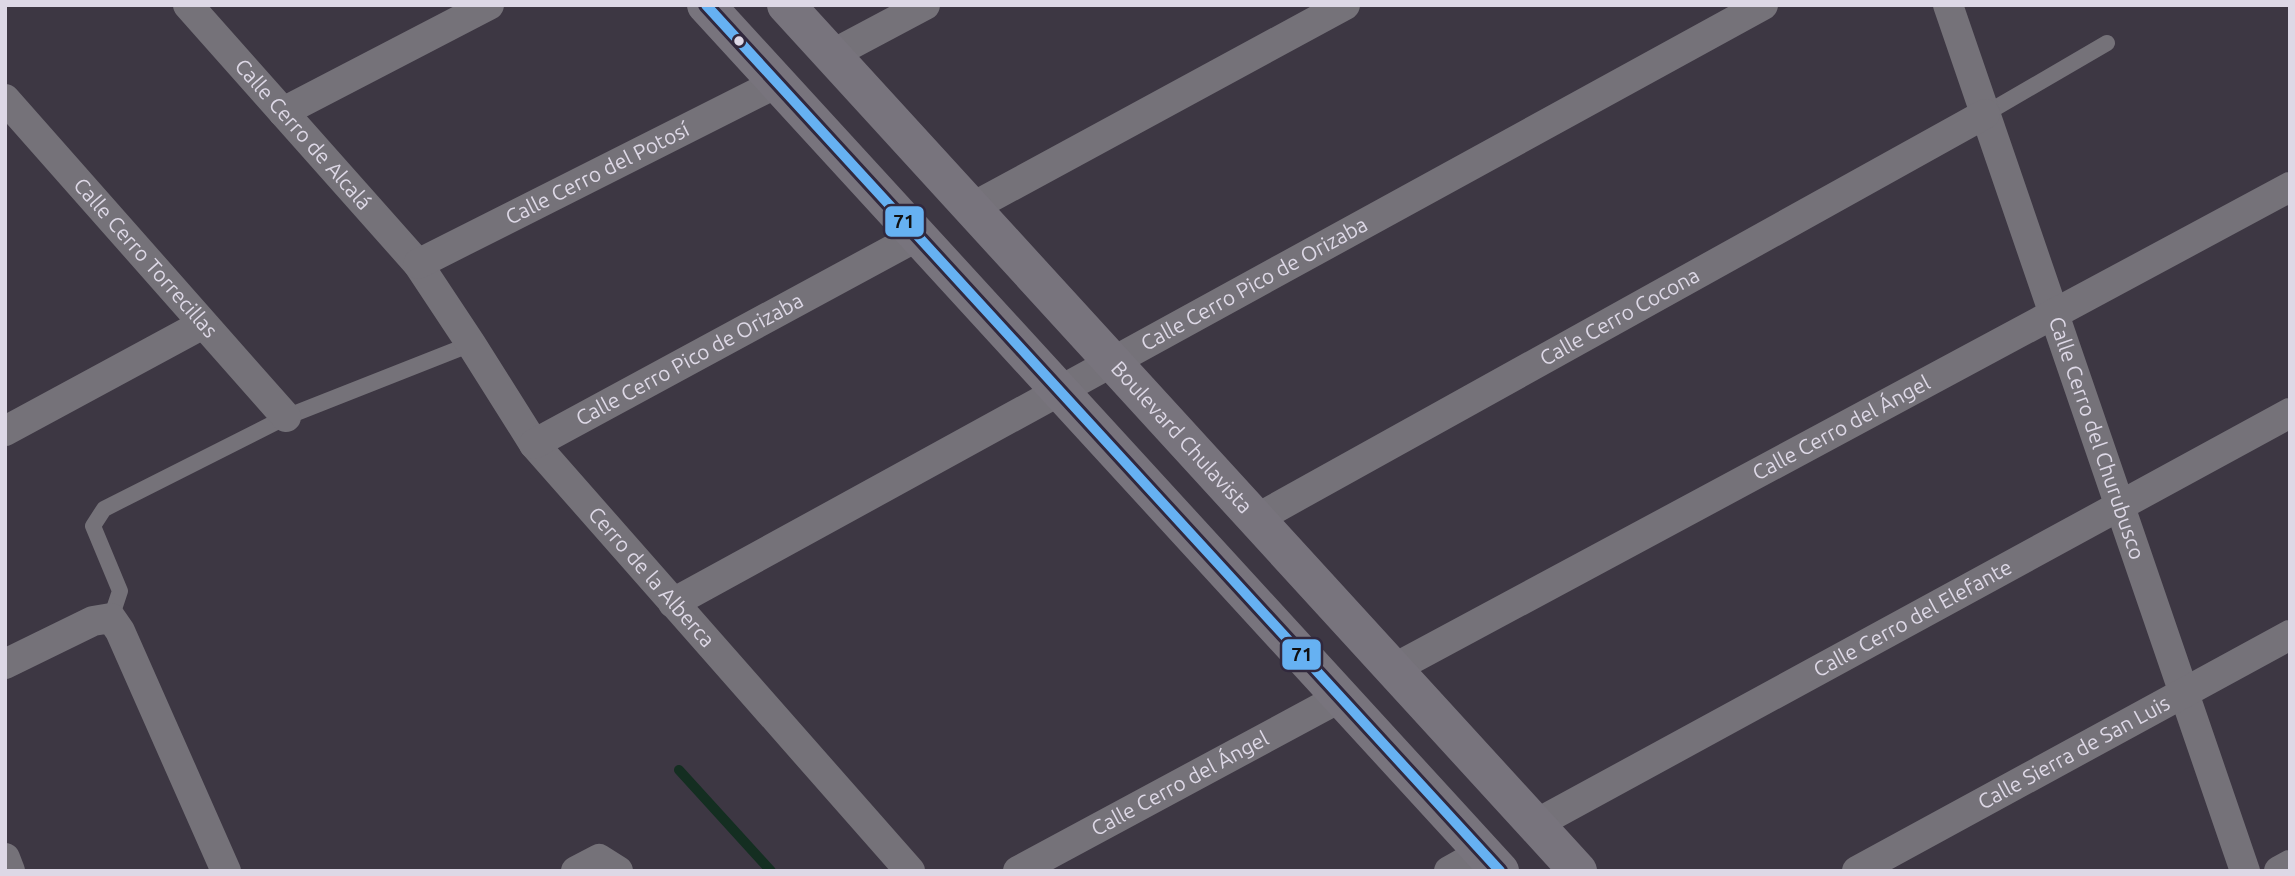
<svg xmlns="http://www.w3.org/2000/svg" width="2295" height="876" font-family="Ubuntu,sans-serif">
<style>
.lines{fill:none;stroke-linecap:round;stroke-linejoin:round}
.stream{stroke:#142e21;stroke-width:10}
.lane{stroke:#757279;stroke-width:16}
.street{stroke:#757279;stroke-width:30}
.secondary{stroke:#78747d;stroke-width:38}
.bus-1-casing{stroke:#31283d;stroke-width:16}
.bus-1{stroke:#66b1f2;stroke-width:10}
.bus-dot{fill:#ddd8e6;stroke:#31283d;stroke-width:2.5}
.labels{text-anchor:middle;stroke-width:6;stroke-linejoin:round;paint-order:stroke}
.street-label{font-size:21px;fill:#ddd8e6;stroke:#31283d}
.line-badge{stroke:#31283d;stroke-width:2.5}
.pale-badge-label{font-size:19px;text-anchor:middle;font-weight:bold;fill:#111}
</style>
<rect width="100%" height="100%" fill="#3d3743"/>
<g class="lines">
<polyline class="stream" points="679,770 771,871"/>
<g class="lane">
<polyline points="1985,114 2107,43"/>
<polyline points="111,618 120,591 93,526 104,509 286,417 471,344"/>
</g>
<g class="street">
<path id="s1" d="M188,5l230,259 53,80 63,100 376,427"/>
<path id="s2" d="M1948,5l297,866"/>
<polyline points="831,55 925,5"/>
<path id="s3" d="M5,99l281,318"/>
<polyline points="283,112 489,5"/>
<polyline points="971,208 1345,5"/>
<path id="s4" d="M418,264l359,-181"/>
<polyline points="5,431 203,324"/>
<path id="s5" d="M534,444l384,-208"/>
<path id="s6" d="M1256,519l729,-405"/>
<path id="s7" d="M673,603l1090,-598"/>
<polyline points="5,664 93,621 111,618 120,631 226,871"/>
<path id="s8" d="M1393,669l897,-482"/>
<path id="s9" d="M1536,824l754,-411"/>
<polyline points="5,858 10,871"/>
<polyline points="576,871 599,859 618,871"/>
<path id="s10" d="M1018,871l323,-174"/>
<polyline points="1449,871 1483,852"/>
<path id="s11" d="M1857,871l433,-236"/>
<polyline points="2279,871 2290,865"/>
</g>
<g class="secondary">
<polyline points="706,5 1500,871"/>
<path id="s12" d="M786,5l792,866"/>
</g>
<defs>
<polyline id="bus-1" points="706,5 1500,871"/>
</defs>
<use href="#bus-1" class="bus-1-casing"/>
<use href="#bus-1" class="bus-1"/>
</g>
<circle class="bus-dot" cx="739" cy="41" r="6"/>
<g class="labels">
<g class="street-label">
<text dy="7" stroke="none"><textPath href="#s1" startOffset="173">Calle Cerro de Alcalá</textPath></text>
<text dy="7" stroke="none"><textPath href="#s4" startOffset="201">Calle Cerro del Potosí</textPath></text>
<text dy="7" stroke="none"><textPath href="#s3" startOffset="212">Calle Cerro Torrecillas</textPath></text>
<text dy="7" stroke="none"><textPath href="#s7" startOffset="663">Calle Cerro Pico de Orizaba</textPath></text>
<text dy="7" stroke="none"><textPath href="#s6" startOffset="416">Calle Cerro Cocona</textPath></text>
<text dy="7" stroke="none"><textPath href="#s5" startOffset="177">Calle Cerro Pico de Orizaba</textPath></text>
<text dy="7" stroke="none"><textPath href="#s8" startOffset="509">Calle Cerro del Ángel</textPath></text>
<text dy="7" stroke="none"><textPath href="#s12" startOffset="586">Boulevard Chulavista</textPath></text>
<text dy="7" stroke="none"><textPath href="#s2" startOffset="458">Calle Cerro del Churubusco</textPath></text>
<text dy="7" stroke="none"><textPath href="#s1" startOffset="738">Cerro de la Alberca</textPath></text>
<text dy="7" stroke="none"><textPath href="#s9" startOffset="429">Calle Cerro del Elefante</textPath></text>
<text dy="7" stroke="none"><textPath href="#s11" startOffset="247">Calle Sierra de San Luis</textPath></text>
<text dy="7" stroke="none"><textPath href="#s10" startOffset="184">Calle Cerro del Ángel</textPath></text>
</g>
</g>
<g class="line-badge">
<rect x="884" y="205" width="41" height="33" rx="7" fill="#66b1f2"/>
<rect x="1281" y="638" width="41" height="33" rx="7" fill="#66b1f2"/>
</g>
<g class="pale-badge-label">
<text x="904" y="228">71</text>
<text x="1302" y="661">71</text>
</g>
<rect width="2295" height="876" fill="none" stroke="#ddd8e6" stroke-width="14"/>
</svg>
